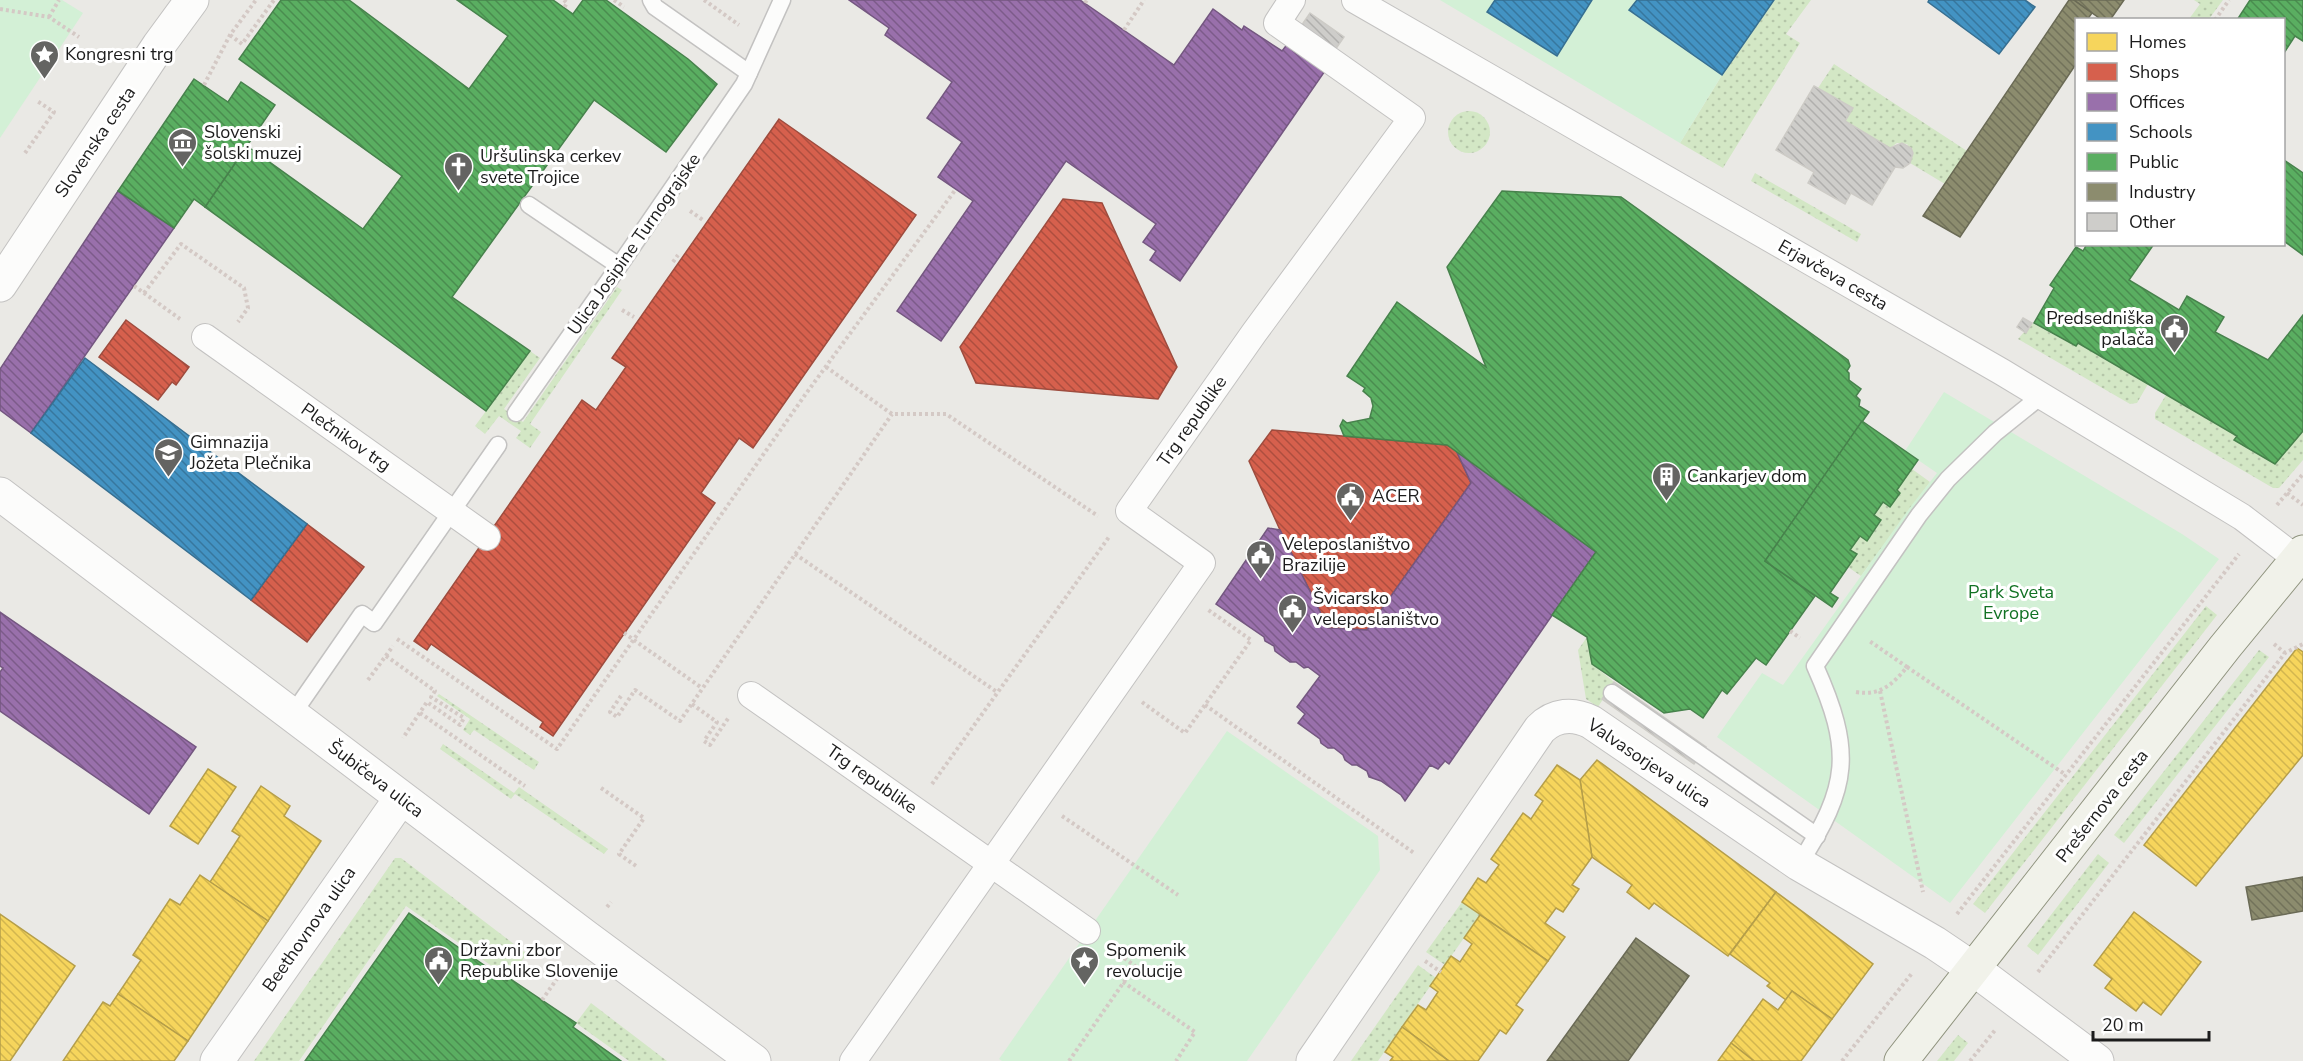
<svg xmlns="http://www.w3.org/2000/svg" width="2303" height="1061" font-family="'Nunito Sans',sans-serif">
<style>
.grass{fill:url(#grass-dots)}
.park{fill:#d3f0d6}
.homes{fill:url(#homes-back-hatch);stroke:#b59e49;stroke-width:1.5}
.shops{fill:url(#shops-back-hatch);stroke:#9e4c3e;stroke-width:1.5}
.offices{fill:url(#offices-back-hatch);stroke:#745780;stroke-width:1.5}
.schools{fill:url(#schools-back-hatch);stroke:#376f91;stroke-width:1.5}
.public{fill:url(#public-back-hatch);stroke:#47824c;stroke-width:1.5}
.industry{fill:url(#industry-back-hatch);stroke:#6a6a55;stroke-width:1.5}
.building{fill:url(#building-back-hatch);stroke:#cdcbc6;stroke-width:1.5}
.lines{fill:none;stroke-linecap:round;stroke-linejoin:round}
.service-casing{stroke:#c3c2c1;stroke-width:19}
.pedestrian-casing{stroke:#c3c2c1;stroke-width:28}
.minor-casing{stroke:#c3c2c1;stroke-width:35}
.tertiary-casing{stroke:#c3c2c1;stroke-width:35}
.secondary-casing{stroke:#8f937e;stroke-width:35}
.path{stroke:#d4c9c5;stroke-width:4;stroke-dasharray:3 3;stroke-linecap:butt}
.service{stroke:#fcfcfb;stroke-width:16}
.pedestrian{stroke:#fcfcfb;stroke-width:26}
.minor{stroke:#fcfcfb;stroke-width:33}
.tertiary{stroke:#fcfcfb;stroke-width:33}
.secondary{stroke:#f1f2ea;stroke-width:33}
.labels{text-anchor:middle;stroke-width:6;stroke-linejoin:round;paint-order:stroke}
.poi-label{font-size:18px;fill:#1c1c1c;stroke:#fff;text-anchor:start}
.street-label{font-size:18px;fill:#1c1c1c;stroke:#fff}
.park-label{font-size:18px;fill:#127224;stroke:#fff}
</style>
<defs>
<pattern id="grass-dots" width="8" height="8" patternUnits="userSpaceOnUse" patternTransform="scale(1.5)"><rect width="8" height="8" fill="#d3e7c5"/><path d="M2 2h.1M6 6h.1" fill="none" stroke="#b5c6a9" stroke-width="1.8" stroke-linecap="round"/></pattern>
<pattern id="homes-back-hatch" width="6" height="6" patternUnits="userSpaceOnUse" patternTransform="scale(1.5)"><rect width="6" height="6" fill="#f6d55c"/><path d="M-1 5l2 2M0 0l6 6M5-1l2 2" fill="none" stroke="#d2b64f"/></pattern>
<pattern id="shops-back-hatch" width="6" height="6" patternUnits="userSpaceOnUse" patternTransform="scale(1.5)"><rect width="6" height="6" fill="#d6604d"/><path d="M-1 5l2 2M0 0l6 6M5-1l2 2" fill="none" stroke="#ad4e3f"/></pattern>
<pattern id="offices-back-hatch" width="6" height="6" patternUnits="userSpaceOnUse" patternTransform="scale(1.5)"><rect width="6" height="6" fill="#9970ab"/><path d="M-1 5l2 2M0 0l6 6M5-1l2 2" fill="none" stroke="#7c5b8a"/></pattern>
<pattern id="schools-back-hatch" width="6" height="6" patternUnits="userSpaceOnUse" patternTransform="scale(1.5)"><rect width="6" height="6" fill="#4393c3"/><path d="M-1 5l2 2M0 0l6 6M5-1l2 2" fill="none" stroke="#37779e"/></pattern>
<pattern id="public-back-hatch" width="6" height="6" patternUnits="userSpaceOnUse" patternTransform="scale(1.5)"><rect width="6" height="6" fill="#5aae61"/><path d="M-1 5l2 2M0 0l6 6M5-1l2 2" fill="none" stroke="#4a8d4f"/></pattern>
<pattern id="industry-back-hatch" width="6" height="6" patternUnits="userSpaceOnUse" patternTransform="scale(1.5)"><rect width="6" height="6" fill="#8c8c6e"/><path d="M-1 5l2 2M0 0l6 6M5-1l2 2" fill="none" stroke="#72725a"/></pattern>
<pattern id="building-back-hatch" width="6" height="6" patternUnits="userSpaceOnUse" patternTransform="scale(1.5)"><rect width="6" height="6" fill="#cecdca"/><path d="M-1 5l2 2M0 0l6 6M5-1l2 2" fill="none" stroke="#b0afad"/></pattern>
</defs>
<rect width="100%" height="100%" fill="#eae9e5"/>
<g class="grass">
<polygon points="1774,0 1811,0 1786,34 1800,43 1723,168 1680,143 1722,75"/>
<polygon points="2194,0 2223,0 2209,19 2189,19 2200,4"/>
<polygon points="1834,64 1967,151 1945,184 1910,163 1913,153 1907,144 1897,143 1890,148 1845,121 1852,108 1818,88"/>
<circle cx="1469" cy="132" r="21"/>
<polygon points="1755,173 1861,234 1857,242 1751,181"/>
<polygon points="617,287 622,290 530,424 541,432 530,448 516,438 521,431 499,416 485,434 475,426 530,351 540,358 504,409 523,422"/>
<polygon points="2032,323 2075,346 2078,343 2148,384 2137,403 2130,404 2018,339"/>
<polygon points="2166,395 2237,436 2235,440 2275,463 2303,431 2303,460 2279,488 2273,488 2155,419 2155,413"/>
<polygon points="1912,469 1930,482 1861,576 1848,567 1857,554 1850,550 1860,536 1867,540 1881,521 1874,515 1883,502 1891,506 1900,493 1897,490"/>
<polygon points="2206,606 2217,615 1985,913 1973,904"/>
<polygon points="1587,637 1592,664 1614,682 1598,707 1586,699 1578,650"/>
<polygon points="2259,650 2269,657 2124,843 2114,835"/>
<polygon points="439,694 539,762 534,770 474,730 470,735 463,730 470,719 437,696"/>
<polygon points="443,744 514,793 519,787 608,849 604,854 515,794 511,799 440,749"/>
<polygon points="2098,854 2109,863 2038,955 2027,946"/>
<polygon points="395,858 401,858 527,954 509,978 406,906 299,1061 254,1061"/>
<polygon points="1462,902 1480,915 1445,965 1426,952"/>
<polygon points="1418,965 1436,978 1378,1061 1351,1061"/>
<polygon points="591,1003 667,1061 629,1061 576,1023"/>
<polygon points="1958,1035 1968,1043 1954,1061 1937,1061"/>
</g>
<g class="park">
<polygon points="0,0 62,0 83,13 0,138"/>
<polygon points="1440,0 1637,0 1630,11 1722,75 1680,143"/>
<polygon points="1944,392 2182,534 2219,559 1950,903 1717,737 1762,673 1783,685 1911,506 1937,473 1905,451"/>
<polygon points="1227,731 1378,836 1380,870 1247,1061 1002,1061 999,1059"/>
</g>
<g class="homes">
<polygon points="2297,648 2303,652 2303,755 2196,886 2144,845"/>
<polygon points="1597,760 1776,892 1728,956 1654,903 1649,909 1627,892 1632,885 1592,857 1580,780"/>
<polygon points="1557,765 1580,780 1592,857 1572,885 1579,889 1563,912 1556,908 1545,923 1565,937 1548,961 1462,902 1478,878 1486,883 1499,865 1491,859 1523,813 1531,819 1543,801 1535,795"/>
<polygon points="208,769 236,787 198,844 170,826"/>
<polygon points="261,786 290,806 284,816 321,841 268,921 210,882 240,836 232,831"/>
<polygon points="200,875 268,921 188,1041 118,994 141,960 133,955 170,899 180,905"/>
<polygon points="1776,892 1873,964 1832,1019 1792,991 1786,1000 1767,986 1770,983 1730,954"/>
<polygon points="2134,912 2201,962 2161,1015 2143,1002 2136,1011 2105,988 2112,979 2094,965"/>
<polygon points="0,914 75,966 10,1061 0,1061"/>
<polygon points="1480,915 1548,961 1516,1005 1523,1010 1506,1034 1500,1030 1478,1061 1449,1061 1402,1027 1418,1005 1426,1010 1438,992 1430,986 1451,956 1460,962 1472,944 1464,938"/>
<polygon points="1792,991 1832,1019 1801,1061 1754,1061 1731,1043 1763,999 1778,1010"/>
<polygon points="118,994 188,1041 174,1061 63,1061 103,1002 110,1006"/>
<polygon points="1402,1027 1449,1061 1390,1061 1393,1057 1385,1052"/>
<polygon points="1731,1043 1754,1061 1718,1061"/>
</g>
<g class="shops">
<polygon points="779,119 916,215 753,448 739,438 701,493 715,503 553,736 540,727 543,722 431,644 427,650 414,641 582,400 596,410 626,367 612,358"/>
<polygon points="1063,199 1102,203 1177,367 1158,399 976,383 960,347"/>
<polygon points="126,320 189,367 176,385 172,382 158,400 99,357"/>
<polygon points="1272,430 1447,445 1456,450 1471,483 1367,630 1328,628 1280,530 1249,461"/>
<polygon points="307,524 364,567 307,642 251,600"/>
</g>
<g class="offices">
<polygon points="849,0 1080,0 1174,65 1213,9 1242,30 1244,26 1282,51 1289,42 1327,68 1180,281 1150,260 1156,251 1143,242 1156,224 1066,161 941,341 897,311 973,201 938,177 962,142 927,118 952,82 885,35 889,28"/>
<polygon points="118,191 174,228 31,433 0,410 0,369"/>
<polygon points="1456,450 1596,552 1449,764 1445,761 1438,769 1430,765 1405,801 1401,795 1381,781 1369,777 1367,771 1357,765 1352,765 1345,760 1343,755 1334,748 1328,748 1321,743 1320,739 1298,723 1305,714 1297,707 1320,676 1308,667 1304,668 1296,662 1290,662 1275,651 1274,646 1265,641 1264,637 1216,604 1268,528 1280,530 1328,628 1367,630 1471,483"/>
<polygon points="0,612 196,747 149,814 0,711 0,672 3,668 0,666"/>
</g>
<g class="schools">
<polygon points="1495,0 1592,0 1557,56 1487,12"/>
<polygon points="1637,0 1774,0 1722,75 1629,10"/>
<polygon points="1929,0 2025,0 2035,7 1999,54 1928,2"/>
<polygon points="85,358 307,524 251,600 31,433"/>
</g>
<g class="public">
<polygon points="281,0 349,0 469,89 508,36 457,0 553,0 573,14 583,0 606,0 688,59 717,84 666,152 594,100 452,297 530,351 486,411 205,207 247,146 363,229 402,176 239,59"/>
<polygon points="2250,0 2303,0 2303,41 2295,36 2284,53 2284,20 2237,20"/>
<polygon points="194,79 228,102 241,82 275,105 205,207 194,199 174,228 118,191"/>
<polygon points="2284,160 2303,173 2303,255 2284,241"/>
<polygon points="1502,191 1621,197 1848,360 1850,366 1847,371 1849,373 1849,380 1861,389 1856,396 1860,400 1859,406 1869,412 1765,561 1815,596 1766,665 1756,658 1727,694 1722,690 1703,718 1690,709 1664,713 1592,664 1587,637 1552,615 1596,552 1447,445 1344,436 1340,426 1343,420 1347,423 1372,418 1370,417 1373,406 1371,398 1363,391 1365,388 1347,376 1397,302 1486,367 1447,267"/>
<polygon points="2087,244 2154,244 2129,280 2179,310 2187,296 2224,317 2215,332 2268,360 2303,315 2303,431 2275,464 2234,440 2237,436 2148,384 2078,343 2076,346 2034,323 2054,288 2050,285 2076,247 2083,251"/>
<polygon points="1862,421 1918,460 1897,490 1900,493 1890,507 1883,502 1874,515 1881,520 1867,541 1860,536 1850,550 1857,554 1830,593 1838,598 1832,607 1765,561"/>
<polygon points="409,913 507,981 509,978 576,1023 573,1027 621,1061 305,1061"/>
</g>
<g class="industry">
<polygon points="2069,0 2074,0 2092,13 2087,20 2076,20 2076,64 1960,237 1923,216"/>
<polygon points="2074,0 2124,0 2110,20 2102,20"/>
<polygon points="2303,877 2303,911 2252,920 2246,887"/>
<polygon points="1636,938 1689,976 1628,1061 1547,1061"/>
</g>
<g class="building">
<polygon points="1310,13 1344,37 1333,53 1299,29"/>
<polygon points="1814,86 1853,108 1845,121 1890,148 1902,143 1911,148 1913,153 1910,163 1903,168 1895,167 1872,205 1851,193 1845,204 1808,183 1814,172 1776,150"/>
<polygon points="2023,318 2032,323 2026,333 2017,327"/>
<polygon points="1614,682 1706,747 1694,764 1602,699"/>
</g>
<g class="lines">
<defs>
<g id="service">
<polyline points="651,0 655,7 749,73"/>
<polyline points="529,205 619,266"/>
<polyline points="516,413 619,266 744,84 782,0"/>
<polyline points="1612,693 1817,836"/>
<polyline points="292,715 362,614 374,623 498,445"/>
<path d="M1799,864c51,-78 54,-113 16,-198l104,-151 29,-36 47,-46 46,-37"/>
</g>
<g id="pedestrian">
<polyline points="1355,0 2002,372 2242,517 2297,559"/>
<polyline points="205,337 487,537"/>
<polyline points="751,695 1087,931"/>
<polyline points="853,1061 1202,563 1129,511 1254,333 1412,118 1277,23 1292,0"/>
</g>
<g id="minor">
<polyline points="217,1061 401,798"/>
<path d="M1313,1061l227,-332c15,-15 33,-16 51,-7l208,142 136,79 40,27 122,91"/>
</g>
<g id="tertiary">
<polyline points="0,285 159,45 192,0"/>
<polyline points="0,494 586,937 754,1061"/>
</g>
<polyline id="secondary" points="1901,1061 2225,647 2303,552"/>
</defs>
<use href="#service" class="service-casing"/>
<use href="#pedestrian" class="pedestrian-casing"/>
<use href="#minor" class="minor-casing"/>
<use href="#tertiary" class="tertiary-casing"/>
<use href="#secondary" class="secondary-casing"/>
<g class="path">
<polyline points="564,0 567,3 564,8"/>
<polyline points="614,0 624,7"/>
<polyline points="704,0 739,25"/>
<polyline points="1085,3 1087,0"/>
<polyline points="0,9 49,17 79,37"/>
<polyline points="49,17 59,0"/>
<polyline points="2215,20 2229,0"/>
<polyline points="1124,30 1144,0"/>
<polyline points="230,35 242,44 274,0"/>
<polyline points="204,85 230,35 256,0"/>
<polyline points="25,153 54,112 37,101"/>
<polyline points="690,211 703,220"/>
<polyline points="673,262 678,255"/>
<polyline points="134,286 180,319"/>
<polyline points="144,293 181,244 244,288 248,308 238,322"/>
<polyline points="622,310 634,317"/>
<polyline points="826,367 892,414 946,414 1098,516"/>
<polyline points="2287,493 2303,505"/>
<polyline points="2277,505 2303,474"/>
<polyline points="795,554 997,692"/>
<polyline points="1790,631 1800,638"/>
<polyline points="624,633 702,688"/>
<polyline points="397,639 557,749 805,395 956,189"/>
<polyline points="2274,644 2285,653"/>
<polyline points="386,656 435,691 431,697 464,718 460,725 427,702 403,738"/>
<polyline points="1907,667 2066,775"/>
<polyline points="368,680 393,646"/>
<polyline points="1880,691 1923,892"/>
<path d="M1856,692c24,4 36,-7 51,-25l-39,-27"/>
<polyline points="621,696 610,712 617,717 635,690 680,721 892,414"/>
<polyline points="1142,702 1185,733 1251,640 1207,609"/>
<polyline points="692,704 717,722 704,741 710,745 729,717"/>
<polyline points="1205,705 1414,853"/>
<polyline points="420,713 525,786"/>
<polyline points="932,784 1109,537"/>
<polyline points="601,788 644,818 619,854 636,866"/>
<polyline points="1062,816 1178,895"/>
<polyline points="607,907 611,902"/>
<polyline points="1957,914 2239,554"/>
<polyline points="1425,961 1441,972"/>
<polyline points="2038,972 2285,653 2303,644"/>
<polyline points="1123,982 1195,1032 1176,1061"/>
<polyline points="542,1000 564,969"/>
<polyline points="1069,1061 1135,966 1113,950"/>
<polyline points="1842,1061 1913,972"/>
<polyline points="1970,1061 1996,1029"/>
</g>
<use href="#service" class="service"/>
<use href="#pedestrian" class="pedestrian"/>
<use href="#minor" class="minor"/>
<use href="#tertiary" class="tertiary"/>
<use href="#secondary" class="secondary"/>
</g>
<defs>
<symbol id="sight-pin" viewBox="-11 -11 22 30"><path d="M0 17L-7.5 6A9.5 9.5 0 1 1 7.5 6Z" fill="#646462" stroke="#fff"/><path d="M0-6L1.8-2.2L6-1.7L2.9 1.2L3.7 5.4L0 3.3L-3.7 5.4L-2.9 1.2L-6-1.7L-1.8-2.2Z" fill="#fff"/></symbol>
<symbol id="museum-pin" viewBox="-11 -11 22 30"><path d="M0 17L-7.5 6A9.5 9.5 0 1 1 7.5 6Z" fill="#646462" stroke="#fff"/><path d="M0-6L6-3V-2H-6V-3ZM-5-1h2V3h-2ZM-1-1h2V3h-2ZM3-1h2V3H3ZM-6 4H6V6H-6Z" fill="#fff"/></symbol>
<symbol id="church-pin" viewBox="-11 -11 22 30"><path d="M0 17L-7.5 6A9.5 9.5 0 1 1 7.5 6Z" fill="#646462" stroke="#fff"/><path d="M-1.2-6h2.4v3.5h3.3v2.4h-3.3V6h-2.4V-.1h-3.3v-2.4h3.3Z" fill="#fff"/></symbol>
<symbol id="civic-pin" viewBox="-11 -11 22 30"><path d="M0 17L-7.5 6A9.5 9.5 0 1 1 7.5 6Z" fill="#646462" stroke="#fff"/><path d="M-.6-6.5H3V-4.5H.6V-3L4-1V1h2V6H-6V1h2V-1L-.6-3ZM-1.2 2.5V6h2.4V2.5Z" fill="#fff"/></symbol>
<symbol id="university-pin" viewBox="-11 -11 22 30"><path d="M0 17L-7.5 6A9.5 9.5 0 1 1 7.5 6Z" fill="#646462" stroke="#fff"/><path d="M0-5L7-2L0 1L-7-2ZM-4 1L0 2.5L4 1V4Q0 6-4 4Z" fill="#fff"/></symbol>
<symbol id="building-pin" viewBox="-11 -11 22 30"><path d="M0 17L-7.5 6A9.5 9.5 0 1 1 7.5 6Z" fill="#646462" stroke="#fff"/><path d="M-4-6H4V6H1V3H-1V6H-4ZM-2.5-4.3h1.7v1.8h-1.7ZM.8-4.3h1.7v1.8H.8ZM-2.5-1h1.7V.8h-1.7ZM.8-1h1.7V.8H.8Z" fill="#fff"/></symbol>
</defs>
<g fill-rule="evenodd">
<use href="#sight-pin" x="28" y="38" width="33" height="45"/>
<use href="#museum-pin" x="166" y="126" width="33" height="45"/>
<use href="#church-pin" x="442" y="150" width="33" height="45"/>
<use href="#civic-pin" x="2158" y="312" width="33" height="45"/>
<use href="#university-pin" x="152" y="436" width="33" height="45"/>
<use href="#building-pin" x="1650" y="460" width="33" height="45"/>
<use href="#civic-pin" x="1334" y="480" width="33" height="45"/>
<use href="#civic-pin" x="1244" y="538" width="33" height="45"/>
<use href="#civic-pin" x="1276" y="592" width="33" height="45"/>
<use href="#civic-pin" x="422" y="944" width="33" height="45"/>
<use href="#sight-pin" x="1068" y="944" width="33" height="45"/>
</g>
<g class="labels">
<g class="poi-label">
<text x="65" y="60">Kongresni trg</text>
<text x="204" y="138">Slovenski<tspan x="204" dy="21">šolski muzej</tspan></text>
<text x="480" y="162">Uršulinska cerkev<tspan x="480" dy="21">svete Trojice</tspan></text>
<text x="2154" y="324" text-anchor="end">Predsedniška<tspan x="2154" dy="21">palača</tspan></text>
<text x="190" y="448">Gimnazija<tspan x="190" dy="21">Jožeta Plečnika</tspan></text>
<text x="1687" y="482">Cankarjev dom</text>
<text x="1372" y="502">ACER</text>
<text x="1282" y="550">Veleposlaništvo<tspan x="1282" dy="21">Brazilije</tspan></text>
<text x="1313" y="604">Švicarsko<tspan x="1313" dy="21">veleposlaništvo</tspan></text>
<text x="460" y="956">Državni zbor<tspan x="460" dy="21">Republike Slovenije</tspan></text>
<text x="1106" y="956">Spomenik<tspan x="1106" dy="21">revolucije</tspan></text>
</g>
<g class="street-label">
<text transform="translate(95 142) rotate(-56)" y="6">Slovenska cesta</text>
<text transform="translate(634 244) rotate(-55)" y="6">Ulica Josipine Turnograjske</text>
<text transform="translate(1833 275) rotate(30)" y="6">Erjavčeva cesta</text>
<text transform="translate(1192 421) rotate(-55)" y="6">Trg republike</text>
<text transform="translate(346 437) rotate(35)" y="6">Plečnikov trg</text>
<text transform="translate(1649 763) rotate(34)" y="6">Valvasorjeva ulica</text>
<text transform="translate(376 779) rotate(37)" y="6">Šubičeva ulica</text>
<text transform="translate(872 779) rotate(35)" y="6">Trg republike</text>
<text transform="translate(2102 806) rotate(-52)" y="6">Prešernova cesta</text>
<text transform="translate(309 929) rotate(-55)" y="6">Beethovnova ulica</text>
</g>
<g class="park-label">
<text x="2011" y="598">Park Sveta<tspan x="2011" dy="21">Evrope</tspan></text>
</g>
</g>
<rect x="2075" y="18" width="210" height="228" fill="#ffffff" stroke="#a4a4a4" stroke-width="1.5"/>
<rect x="2087" y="33" width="30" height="18" fill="#f6d55c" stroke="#a4a4a4" stroke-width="1.5"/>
<text x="2129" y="48" font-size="18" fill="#1c1c1c">Homes</text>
<rect x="2087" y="63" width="30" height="18" fill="#d6604d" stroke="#a4a4a4" stroke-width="1.5"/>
<text x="2129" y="78" font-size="18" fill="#1c1c1c">Shops</text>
<rect x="2087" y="93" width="30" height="18" fill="#9970ab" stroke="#a4a4a4" stroke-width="1.5"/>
<text x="2129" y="108" font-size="18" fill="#1c1c1c">Offices</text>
<rect x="2087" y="123" width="30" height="18" fill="#4393c3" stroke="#a4a4a4" stroke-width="1.5"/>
<text x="2129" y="138" font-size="18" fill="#1c1c1c">Schools</text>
<rect x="2087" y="153" width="30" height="18" fill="#5aae61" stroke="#a4a4a4" stroke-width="1.5"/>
<text x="2129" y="168" font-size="18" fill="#1c1c1c">Public</text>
<rect x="2087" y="183" width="30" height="18" fill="#8c8c6e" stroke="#a4a4a4" stroke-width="1.5"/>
<text x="2129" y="198" font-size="18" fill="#1c1c1c">Industry</text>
<rect x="2087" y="213" width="30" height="18" fill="#cecdca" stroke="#a4a4a4" stroke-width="1.5"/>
<text x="2129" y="228" font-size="18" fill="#1c1c1c">Other</text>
<path d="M2093 1031v9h116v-9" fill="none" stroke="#1c1c1c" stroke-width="3"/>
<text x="2102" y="1031" font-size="18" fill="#1c1c1c" stroke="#ffffff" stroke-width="4.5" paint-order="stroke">20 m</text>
</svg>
